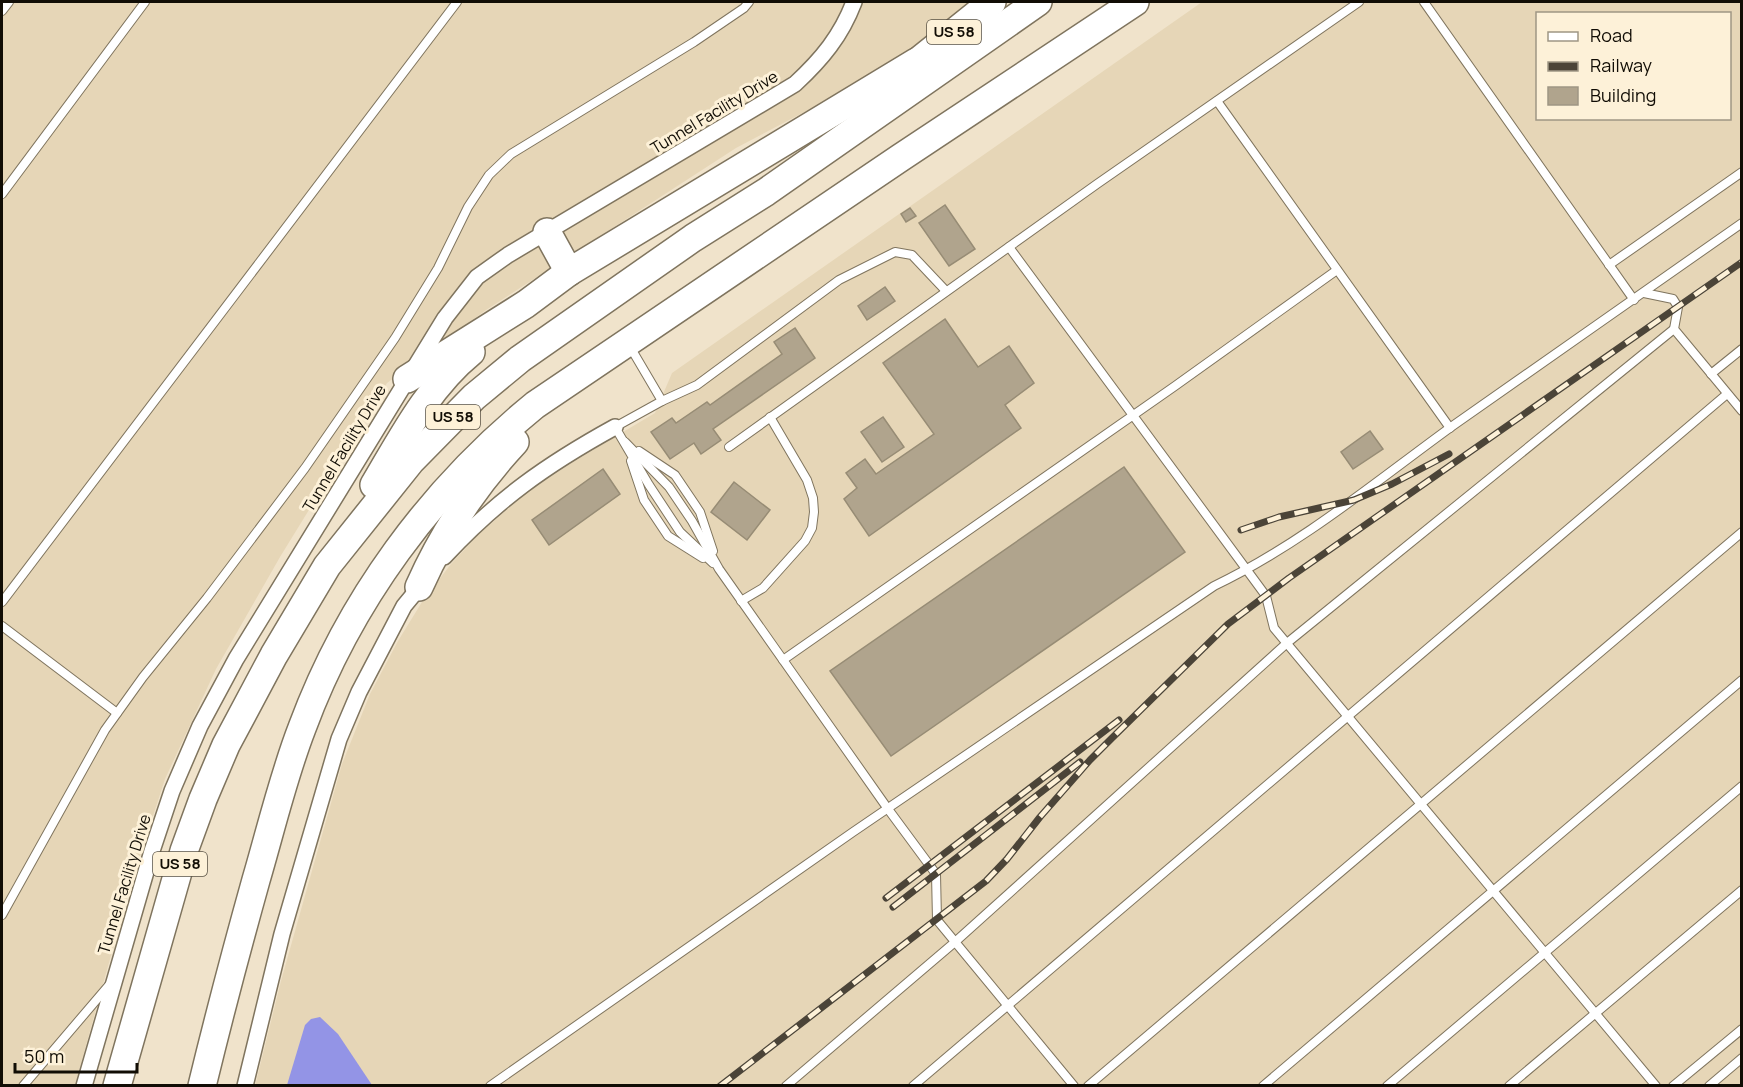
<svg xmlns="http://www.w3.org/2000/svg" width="1743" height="1087" font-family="Manrope,sans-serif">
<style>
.built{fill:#e6d6b7;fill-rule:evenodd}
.water{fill:#9394e6}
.building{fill:#b0a48d;stroke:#978c75;stroke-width:1.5}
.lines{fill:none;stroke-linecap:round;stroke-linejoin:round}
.lane-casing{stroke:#7f745e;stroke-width:10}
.street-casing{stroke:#7f745e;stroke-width:18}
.highway-casing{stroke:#7f745e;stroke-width:30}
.lane{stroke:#fff;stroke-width:8}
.street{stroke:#fff;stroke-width:15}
.highway{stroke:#fff;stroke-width:27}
.rail-casing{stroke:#4b4438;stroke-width:7}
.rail{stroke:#fdf1d8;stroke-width:4.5;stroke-dasharray:14;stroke-linecap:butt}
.labels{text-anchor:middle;stroke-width:6;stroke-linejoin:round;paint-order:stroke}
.shield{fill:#fdf1d8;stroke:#585144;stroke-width:1.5}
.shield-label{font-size:15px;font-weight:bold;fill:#110d05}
.street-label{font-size:16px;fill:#110d05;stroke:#fdf1d8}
</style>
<rect width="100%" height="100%" fill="#f0e3cb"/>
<g class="built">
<polygon points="2,2 1007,2 977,21 736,148 486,310 387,383 280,557 216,669 165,779 130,887 75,1085 2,1086"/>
<path d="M1202,2h539v1083l-1486,1 26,-105 61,-217 28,-70 28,-53 24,-39 29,-38 26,-28 50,-44 49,-32 79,-47 17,-40zM1538,14h192v104h-192z"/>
</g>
<polygon class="water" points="320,1017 338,1034 372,1085 287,1085 305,1025 311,1019"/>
<g class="building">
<polygon points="945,205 975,249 949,266 919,223"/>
<polygon points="910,208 916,216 906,222 901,214"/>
<polygon points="885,287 895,301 867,320 858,306"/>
<polygon points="945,319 978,367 1009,346 1034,383 1005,405 1021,428 869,536 844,499 857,488 846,473 865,459 876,474 934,434 883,363"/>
<polygon points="795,328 815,358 713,429 721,440 701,454 694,443 670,459 651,432 672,418 676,423 707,402 710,405 782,354 774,342"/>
<polygon points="883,417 904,447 882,462 861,432"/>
<polygon points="1370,431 1383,449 1353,469 1341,452"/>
<polygon points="1124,467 1185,552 891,756 830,671"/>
<polygon points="603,469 620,494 549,545 532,520"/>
<polygon points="734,482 770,510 747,540 711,512"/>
</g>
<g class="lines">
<defs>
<g id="lane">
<polyline points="1424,2 1634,300"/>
<polyline points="2,11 9,2"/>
<polyline points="1217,101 1450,428"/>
<polyline points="2,194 145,2"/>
<polyline points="1009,247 1266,596 1274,628 1656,1086"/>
<polyline points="1609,265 1742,172"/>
<polyline points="1644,293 1673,299 1678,307 1674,329 1742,411"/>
<polyline points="629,345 662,401"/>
<polyline points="1711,374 1742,349"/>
<polyline points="625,442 669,487 692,521 719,569 888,809 936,874 937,920 1074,1086"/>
<polyline points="729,447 1097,184 1359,2"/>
<polyline points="639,451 675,475 700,512 713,551"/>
<polyline points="631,461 644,500 668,536 703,558"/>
<polyline points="713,563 680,532 649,485 615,427 662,401 697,385 839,280 895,252 912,255 946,291"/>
<polyline points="741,601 763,588 805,541 812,528 814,512 813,498 807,480 770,417"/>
<polyline points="2,602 457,2"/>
<polyline points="2,626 117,713"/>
<polyline points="783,660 1175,386 1337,270"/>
<polyline points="2,915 105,730 143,677 207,598 305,468 395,338 438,268 468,207 489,175 511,154 694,42 744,8 749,2"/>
<polyline points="23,1086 110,984"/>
<path d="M490,1086l363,-254 361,-246c86,-41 160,-103 237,-159 97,-69 194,-135 291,-204"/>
<polyline points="786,1086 955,942 1287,643 1674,329"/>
<polyline points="913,1086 1727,394"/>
<polyline points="1088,1086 1742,532"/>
<polyline points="1263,1086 1742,680"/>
<polyline points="1387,1086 1742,786"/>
<polyline points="1509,1086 1742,890"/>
<polyline points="1673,1086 1742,1029"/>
<polyline points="1709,1086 1742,1058"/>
</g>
<g id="street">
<path d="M444,557c54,-58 102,-92 171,-130"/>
<path d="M84,1086l68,-235 20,-60 28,-65 36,-67 209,-341 32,-41 31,-22 287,-171c27,-25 46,-48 59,-82"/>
<polyline points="245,1086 282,934 339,739 359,692 404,606 423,583"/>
</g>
<g id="highway">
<polyline points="901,75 992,2"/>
<polyline points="547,232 569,272"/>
<polyline points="407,379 526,304 569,272 916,62"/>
<path d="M374,485c28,-47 54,-98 97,-133"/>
<path d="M419,587c24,-54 56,-102 96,-145"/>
<polyline points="117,1086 184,851 203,799 226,745 274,655 327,566 411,461 474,397 520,359 693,238 766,192 1038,2"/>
<path d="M202,1086c17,-70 35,-138 54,-206 15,-51 27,-103 46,-152 47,-127 129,-238 233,-323l365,-247 235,-156"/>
</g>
</defs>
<use href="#lane" class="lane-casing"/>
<use href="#street" class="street-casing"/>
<use href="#highway" class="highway-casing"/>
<use href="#lane" class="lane"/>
<use href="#street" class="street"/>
<use href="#highway" class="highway"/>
<defs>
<g id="rail">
<polyline points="1241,530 1279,517 1354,500 1392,484 1449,454"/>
<polyline points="886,898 1119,720"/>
<polyline points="893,907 1080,762"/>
<polyline points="720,1086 986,881 1007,859 1040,817 1090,760 1111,739 1228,624 1289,578 1742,262"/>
</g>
</defs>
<use href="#rail" class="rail-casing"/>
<use href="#rail" class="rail"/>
</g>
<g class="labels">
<g class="shield">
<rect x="927" y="20" width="54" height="24" rx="4.5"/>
<rect x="426" y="405" width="54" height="24" rx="4.5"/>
<rect x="153" y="852" width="54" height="24" rx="4.5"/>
</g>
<g class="shield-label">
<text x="954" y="37">US 58</text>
<text x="453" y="422">US 58</text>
<text x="180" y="869">US 58</text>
</g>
<g class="street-label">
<text transform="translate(714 112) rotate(-31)" y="6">Tunnel Facility Drive</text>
<text transform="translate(344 448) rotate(-59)" y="6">Tunnel Facility Drive</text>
<text transform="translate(124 884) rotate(-73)" y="6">Tunnel Facility Drive</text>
</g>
</g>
<rect width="1743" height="1087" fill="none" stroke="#110d05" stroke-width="6"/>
<rect x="1536" y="12" width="195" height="108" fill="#fdf1d8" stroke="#9f9684" stroke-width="1.5"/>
<rect x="1548" y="32" width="30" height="9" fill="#ffffff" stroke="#9f9684" stroke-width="1.5"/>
<text x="1590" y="42" font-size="18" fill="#110d05">Road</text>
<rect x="1548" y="62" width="30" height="9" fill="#4b4438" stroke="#9f9684" stroke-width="1.5"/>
<text x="1590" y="72" font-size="18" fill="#110d05">Railway</text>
<rect x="1548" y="87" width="30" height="18" fill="#b0a48d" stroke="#9f9684" stroke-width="1.5"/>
<text x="1590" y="102" font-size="18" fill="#110d05">Building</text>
<path d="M15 1063v9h122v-9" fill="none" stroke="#110d05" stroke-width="3"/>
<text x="24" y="1063" font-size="18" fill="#110d05" stroke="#fdf1d8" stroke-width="4.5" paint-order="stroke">50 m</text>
</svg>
